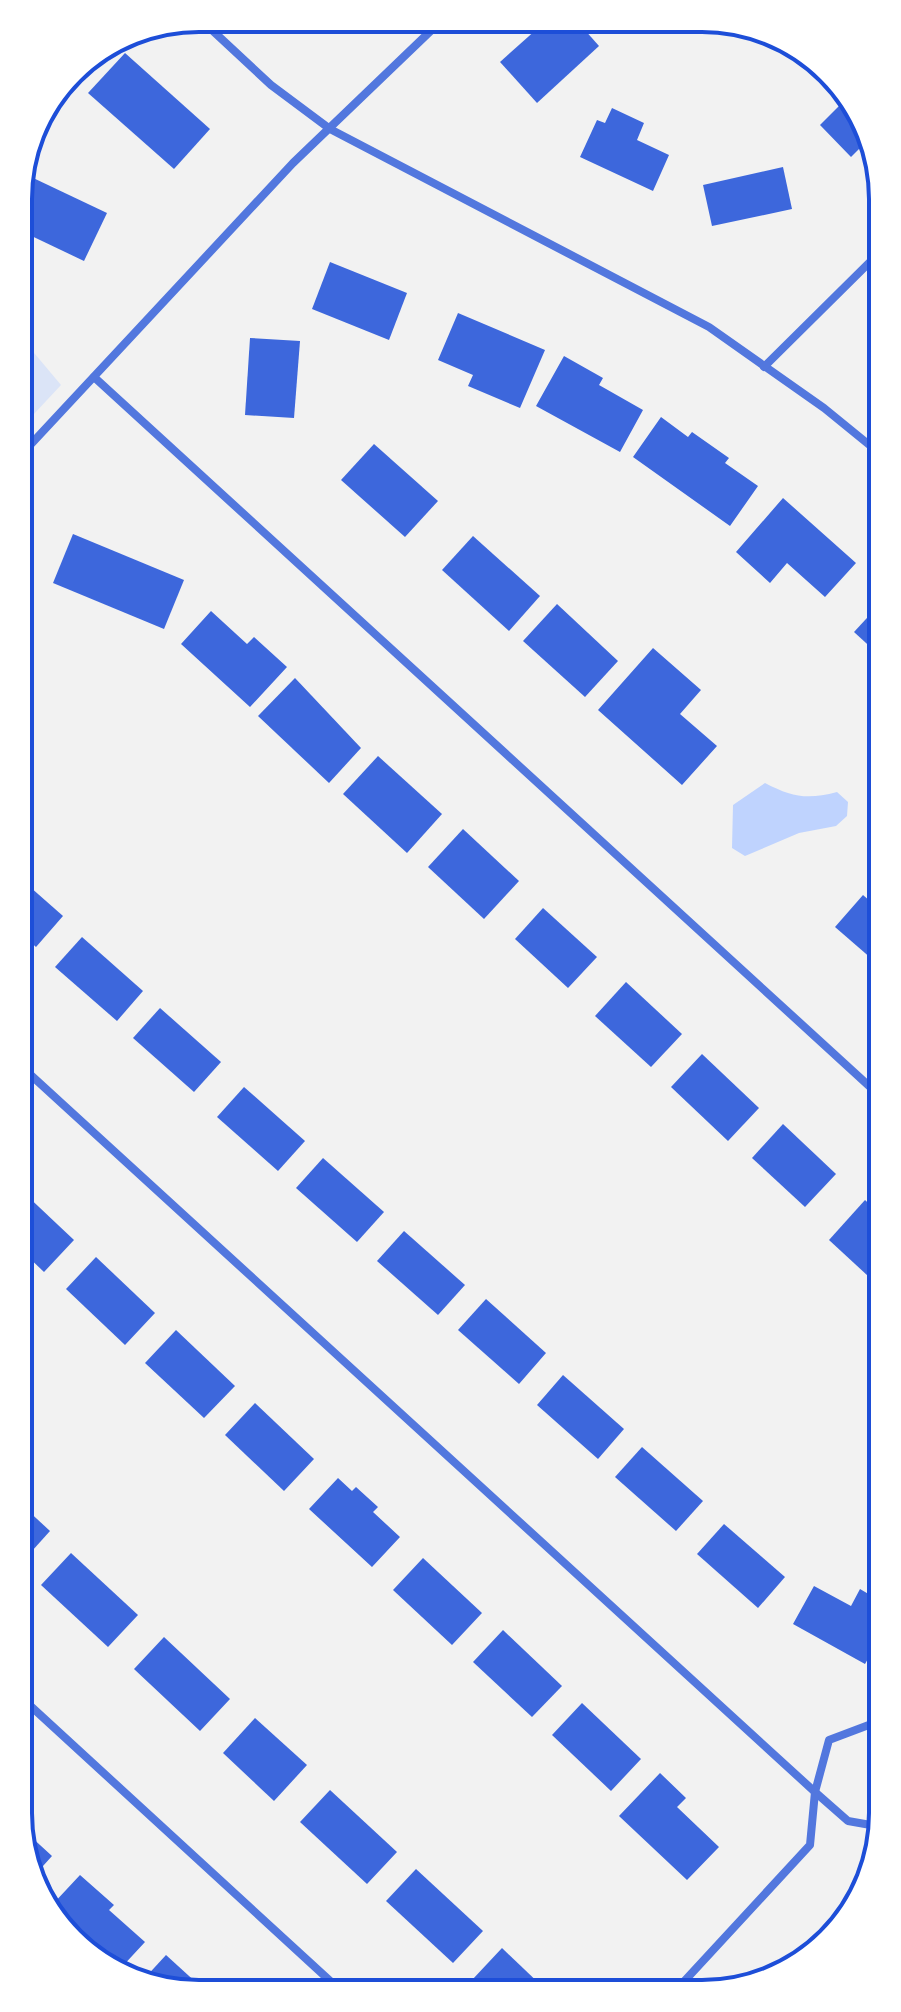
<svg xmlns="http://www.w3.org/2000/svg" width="901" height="2012" font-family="Rubik,sans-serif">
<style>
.green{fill:#dbe4f7}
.water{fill:#bfd3fe}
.building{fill:#3d67dc}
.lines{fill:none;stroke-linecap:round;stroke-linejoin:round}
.path{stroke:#1d4ed8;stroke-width:5}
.minor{stroke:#5277de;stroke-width:8}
.rim{fill:none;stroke:#1d4ed8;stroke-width:4}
</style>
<rect width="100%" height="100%" fill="#f2f2f2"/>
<polygon class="green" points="19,335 61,385 19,430"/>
<path class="water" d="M765,783c27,14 42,17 72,9l11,10 -1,14 -11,10 -37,7 -54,23 -13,-8 1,-43z"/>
<g class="building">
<polygon points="547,20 576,20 599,46 537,103 500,62"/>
<polygon points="125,53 210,129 174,169 88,93"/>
<polygon points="830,77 869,139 851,157 820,125 842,103 823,85"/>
<polygon points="612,108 644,123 637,140 669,155 653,191 580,157 597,120 605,123"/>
<polygon points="783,167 792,209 712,226 703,185"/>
<polygon points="29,176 107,213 84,261 19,230 18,198"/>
<polygon points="330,262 407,293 389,340 312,309"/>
<polygon points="458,313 545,350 520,408 468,386 473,375 438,360"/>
<polygon points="250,338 300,341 294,418 245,415"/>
<polygon points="564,356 603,378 599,385 643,410 620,452 536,406"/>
<polygon points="661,417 688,437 692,432 729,458 725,463 758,486 730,526 633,457"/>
<polygon points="374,444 438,501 405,537 341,480"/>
<polygon points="783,498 856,563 825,597 787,563 770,583 736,552"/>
<polygon points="73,534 184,580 164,629 53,583"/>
<polygon points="473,536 540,596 509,631 442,570"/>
<polygon points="557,604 618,661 585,697 523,641"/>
<polygon points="878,606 878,654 854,632"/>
<polygon points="211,611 247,644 254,637 287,667 250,707 181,644"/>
<polygon points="653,648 701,690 680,714 717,746 682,785 598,710"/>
<polygon points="295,678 361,748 329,783 258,716"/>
<polygon points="378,756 442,814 407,853 343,794"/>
<polygon points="463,829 519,881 484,919 428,867"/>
<polygon points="21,879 63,916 36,947 21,934"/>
<polygon points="863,895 879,909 880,966 835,927"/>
<polygon points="543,908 597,957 568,988 515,939"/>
<polygon points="82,937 143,991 117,1021 55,967"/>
<polygon points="626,982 682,1034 651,1067 595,1016"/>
<polygon points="160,1008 221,1062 194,1092 133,1038"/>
<polygon points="702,1054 759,1108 728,1141 671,1087"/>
<polygon points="244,1087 305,1141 278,1171 217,1117"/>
<polygon points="783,1124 836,1174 805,1207 752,1158"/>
<polygon points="323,1158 384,1212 357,1242 296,1188"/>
<polygon points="22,1191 74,1240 44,1272 22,1251"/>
<polygon points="865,1200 880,1214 881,1288 829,1240"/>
<polygon points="404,1231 465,1285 438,1315 377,1261"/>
<polygon points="96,1257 155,1313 125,1345 66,1289"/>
<polygon points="486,1299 546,1353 519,1384 458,1330"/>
<polygon points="176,1330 235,1386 204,1418 145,1363"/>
<polygon points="563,1375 624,1429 598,1459 537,1405"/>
<polygon points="255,1403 314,1459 284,1491 225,1435"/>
<polygon points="642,1447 703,1501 676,1531 615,1477"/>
<polygon points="338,1478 352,1491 356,1487 378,1507 373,1512 400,1537 372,1567 309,1509"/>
<polygon points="23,1506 50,1531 23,1561"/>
<polygon points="724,1524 785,1577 758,1608 697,1554"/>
<polygon points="71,1553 138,1615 108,1647 41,1585"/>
<polygon points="423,1558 482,1613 452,1645 393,1590"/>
<polygon points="814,1586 851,1606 860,1589 882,1602 882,1634 865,1664 793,1624"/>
<polygon points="503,1630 562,1686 532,1717 473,1662"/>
<polygon points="164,1637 230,1699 200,1731 134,1669"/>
<polygon points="582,1703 641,1759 611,1791 552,1735"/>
<polygon points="255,1718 307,1765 274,1801 223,1753"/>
<polygon points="660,1773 686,1798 677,1807 719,1847 687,1880 619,1816"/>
<polygon points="330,1790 397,1852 367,1884 300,1822"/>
<polygon points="24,1823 32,1830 28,1834 52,1856 34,1876 24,1860"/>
<polygon points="416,1869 483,1931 453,1963 386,1901"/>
<polygon points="80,1875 114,1905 109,1910 145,1942 120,1969 104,1961 65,1926 52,1905"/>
<polygon points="502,1948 545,1989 481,1989 472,1980"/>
<polygon points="166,1955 200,1986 195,1990 164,1991 143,1980"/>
</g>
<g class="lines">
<polyline class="path" points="19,402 24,409"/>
<g class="minor">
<polyline points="199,18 271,85 330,129 709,327 824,408 878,452"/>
<polyline points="764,367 877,255"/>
<polyline points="94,377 880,1096"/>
<polyline points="19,457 293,163 442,20"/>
<polyline points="22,1067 815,1792 848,1821 882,1827"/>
<polyline points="24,1700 340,1990"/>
<polyline points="678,1988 810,1845 815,1792 829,1740 882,1720"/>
</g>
</g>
<path d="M0 0H901V2012H0ZM199 32H702A167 167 0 0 1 869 199V1813A167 167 0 0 1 702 1980H199A167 167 0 0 1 32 1813V199A167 167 0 0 1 199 32Z" fill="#fff" fill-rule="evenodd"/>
<path class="rim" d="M199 32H702A167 167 0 0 1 869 199V1813A167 167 0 0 1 702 1980H199A167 167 0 0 1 32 1813V199A167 167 0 0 1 199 32Z"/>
</svg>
